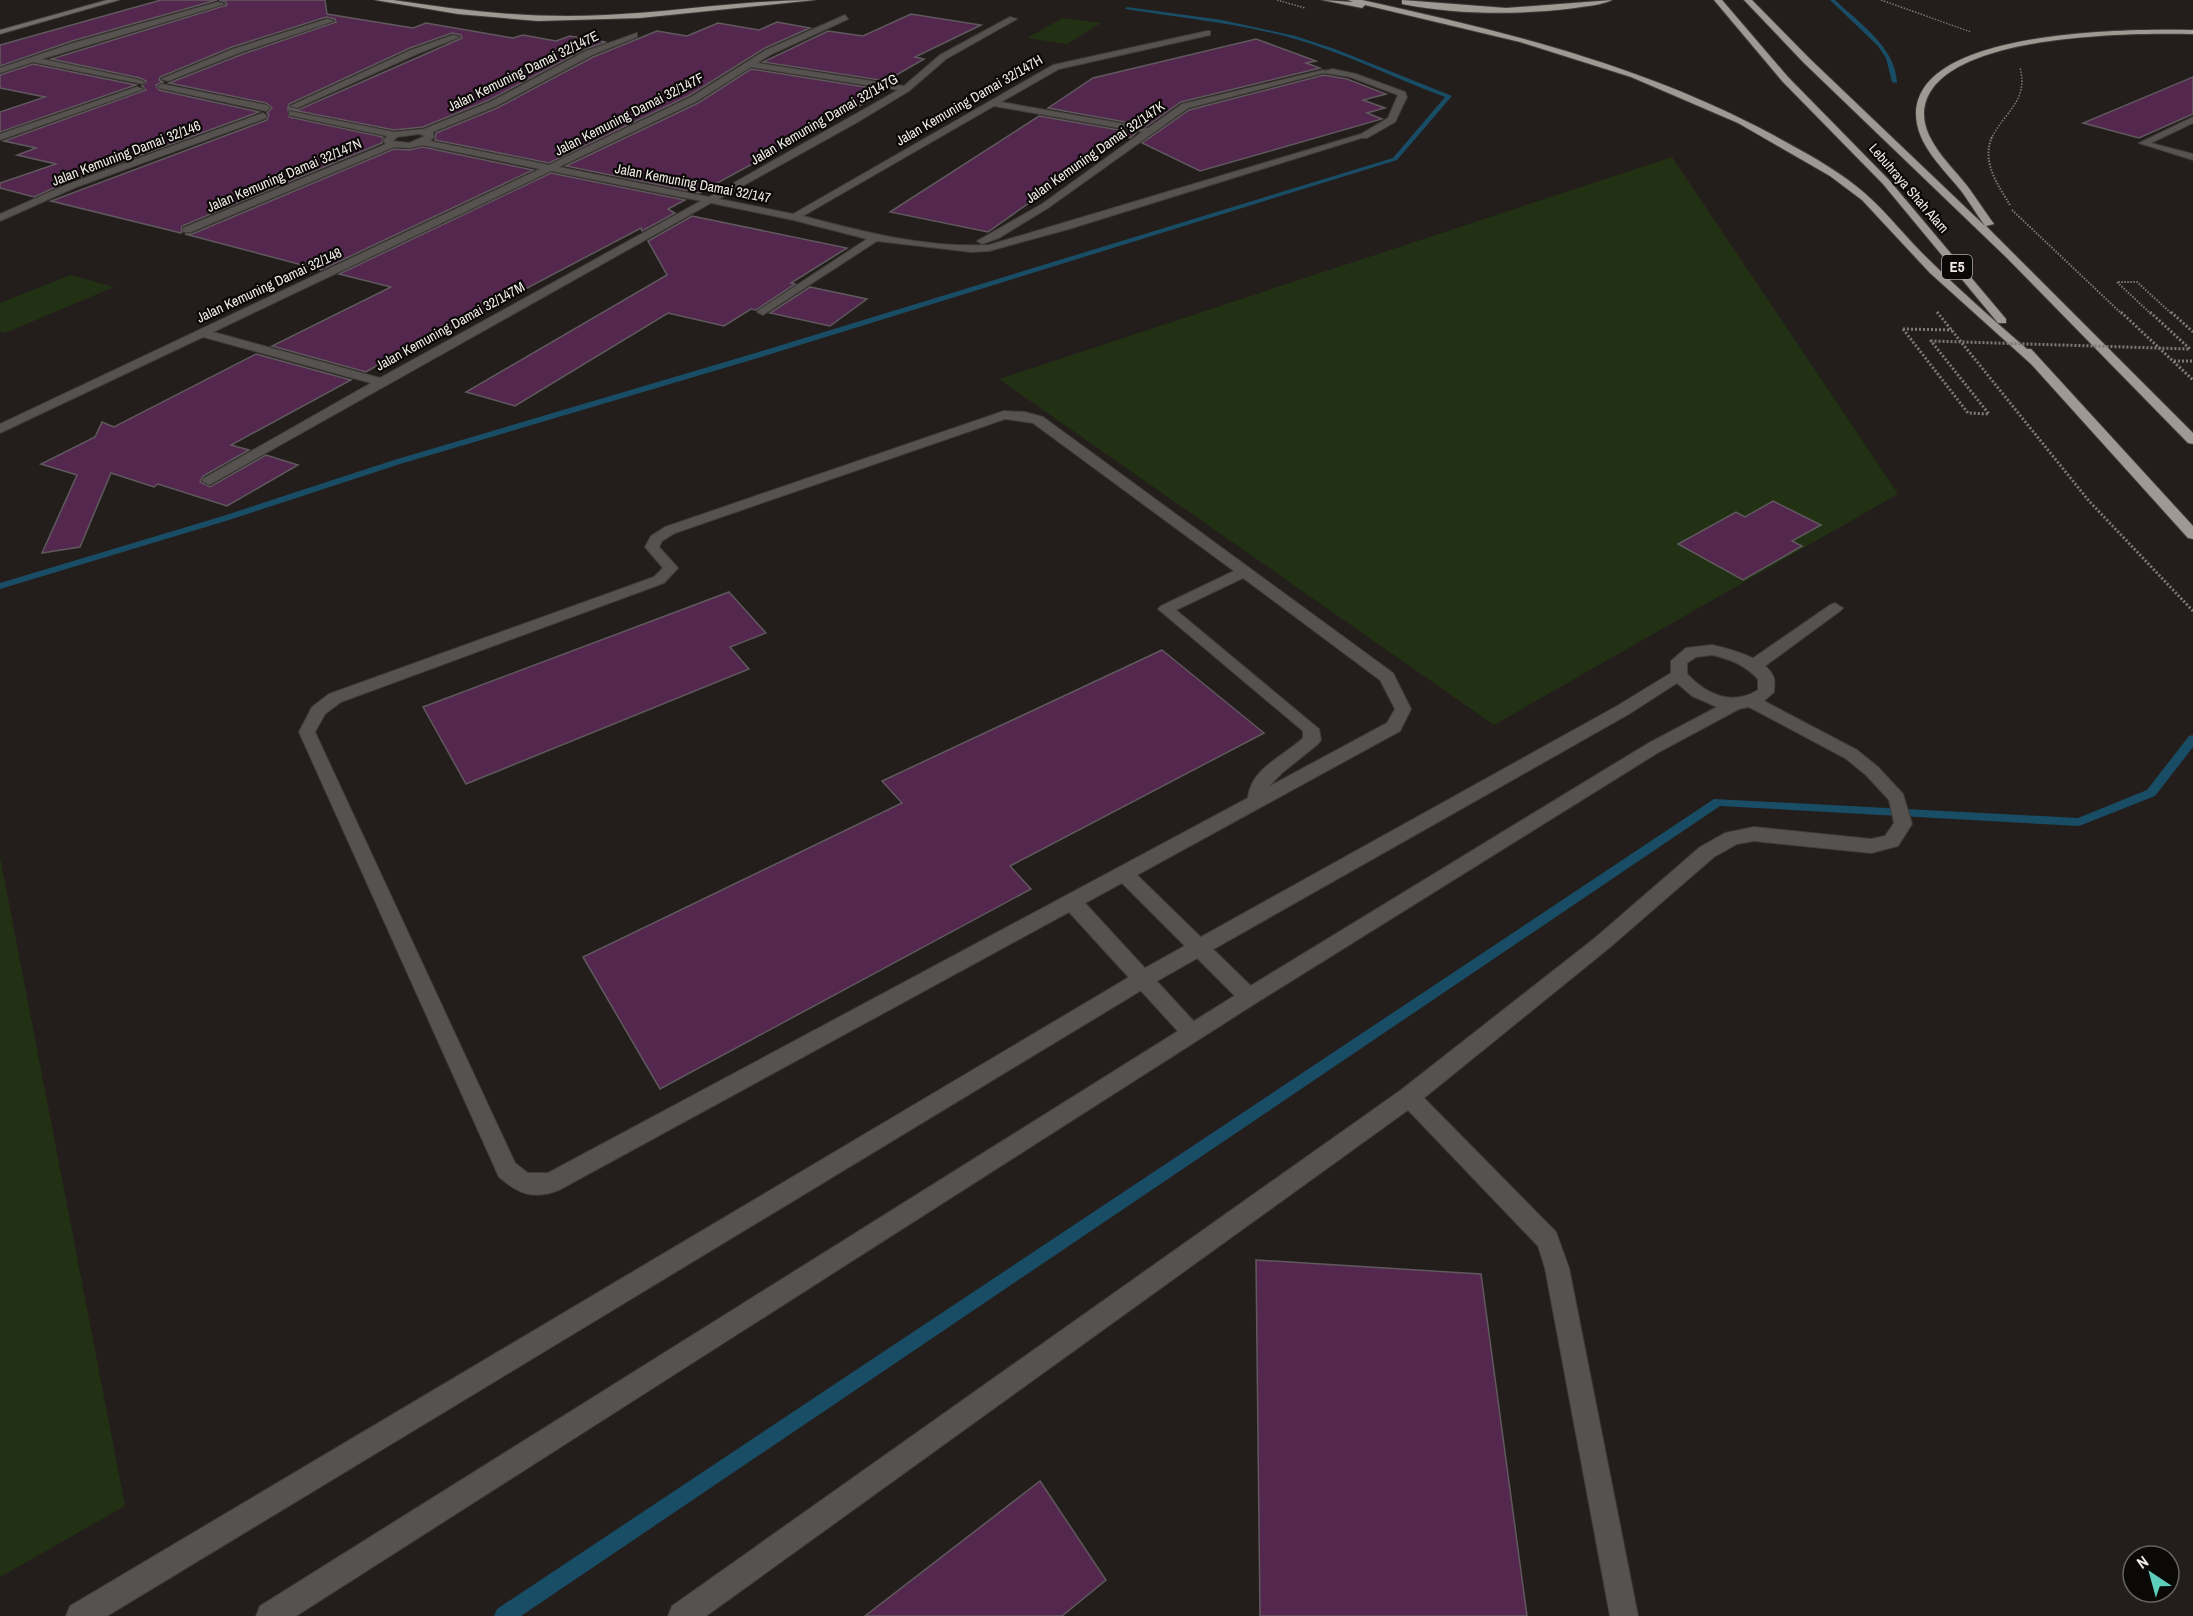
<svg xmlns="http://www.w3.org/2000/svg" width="2193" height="1616" font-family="'Archivo Narrow',sans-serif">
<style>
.green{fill:#223113}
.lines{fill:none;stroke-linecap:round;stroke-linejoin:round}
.stream{fill:#194d66;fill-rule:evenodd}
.building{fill:#54284e;stroke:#5f595e;stroke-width:1.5;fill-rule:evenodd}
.lane-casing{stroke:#403b38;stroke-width:2}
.street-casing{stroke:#403b38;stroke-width:2}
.secondary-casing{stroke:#403b38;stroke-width:2}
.highway-casing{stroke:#403b38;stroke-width:2}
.path-far2{stroke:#7d7976;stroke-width:1.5;stroke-dasharray:1.5 1.5;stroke-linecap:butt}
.path-far1{stroke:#7d7976;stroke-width:2;stroke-dasharray:1.5 1.5;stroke-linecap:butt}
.path{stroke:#7d7976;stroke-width:3;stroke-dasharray:2 2;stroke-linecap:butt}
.lane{fill:#555250;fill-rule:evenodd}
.street{fill:#555250;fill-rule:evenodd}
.secondary{fill:#736e6b;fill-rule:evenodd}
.highway{fill:#9f9893;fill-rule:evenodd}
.path-bridge-far1{stroke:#7d7976;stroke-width:2;stroke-dasharray:1.5 1.5;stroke-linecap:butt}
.path-bridge{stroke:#7d7976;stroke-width:3;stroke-dasharray:2 2;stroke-linecap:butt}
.labels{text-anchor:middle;stroke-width:4.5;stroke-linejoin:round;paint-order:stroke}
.far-street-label{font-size:14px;fill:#f0ecea;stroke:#0b0907}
.shield{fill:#0b0907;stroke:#aba8a6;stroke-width:1.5}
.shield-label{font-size:15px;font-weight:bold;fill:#f0ecea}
</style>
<rect width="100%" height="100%" fill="#231e1b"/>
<g class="green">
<polygon points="1063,18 1101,23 1067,44 1027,38"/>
<polygon points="1672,157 1898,494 1494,725 999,379"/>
<polygon points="71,275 114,287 5,333 0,331 0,303"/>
<polygon points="0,857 125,1506 0,1577"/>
</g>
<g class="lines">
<g class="stream">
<path d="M1830,0h5c24,23 61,47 62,83l-5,-1 -6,-24 -8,-12z"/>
<path d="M1127,7l95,13 73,16 40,13 117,47 -55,64 -639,198 -358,106 -171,56 -229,69v-6l223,-67 171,-56 358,-106 641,-196 52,-61c-51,-19 -100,-44 -153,-59 -55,-15 -111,-20 -167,-29z"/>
<polygon points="2193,735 2193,747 2155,796 2079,826 1720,806 521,1616 494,1616 497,1609 1714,799 2078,818 2147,790 2189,736"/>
</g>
</g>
<g class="building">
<polygon points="161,0 217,0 72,41 0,66 0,45"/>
<path d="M219,0h106l2,14 86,14 13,-5 87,15 10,-3 33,6 14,-5 36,6 -21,7 -96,51 -66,27 -29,3 -106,-21 1,8 94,20 -1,6 -200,83 -1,7 -130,-32 216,-81 2,-5 -2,-2 5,-5 -6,-5 -97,-20 71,-28 96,-33 -1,-3 -9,-2 -94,30 -72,30 -1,3 4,2 -7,3 3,5 100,22 -192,70 -33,15 -34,-9v-5l56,-19 -39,-9 19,-7 -32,-7 142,-51 -4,-4 4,-5 -6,-3 -89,-19 176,-54 -1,-3zM452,33l9,2 1,3 -164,72 -10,-3 1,-3 121,-56z"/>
<polygon points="911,14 981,25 915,57 924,59 886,81 763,62 828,31 863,36"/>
<polygon points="777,22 810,28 765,48 690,95 549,163 435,140 436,133 497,108 593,57 657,31 687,36 718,23 759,30"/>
<polygon points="1256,39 1316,61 1306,63 1320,68 1181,102 1147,126 1048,108 1093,78"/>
<polygon points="33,64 136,85 0,132 0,112 45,97 0,88 0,75"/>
<polygon points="751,69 884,90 865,100 870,100 699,193 566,166 698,103"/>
<polygon points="1324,75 1347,79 1386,94 1363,100 1385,108 1367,113 1382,119 1200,171 1142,143 1189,110"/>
<polygon points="2193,77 2193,114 2139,138 2083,123"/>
<polygon points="1039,116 1136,133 1130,138 1125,135 988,232 890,212"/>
<polygon points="423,147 533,170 321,270 185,234 192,234 394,149 409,150"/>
<polygon points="551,173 685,200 668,209 675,213 642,231 641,228 381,365 378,365 366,372 272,346 391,287 339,274"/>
<polygon points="692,216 847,248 791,283 795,284 756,310 751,309 724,326 668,313 515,406 466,392 667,275 648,241"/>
<polygon points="810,287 867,299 830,326 770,313"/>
<polygon points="256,354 351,380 231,445 249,450 203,476 200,482 210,487 266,455 298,465 227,506 158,484 154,487 111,473 80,547 42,553 77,475 41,464 95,437 102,422 114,427"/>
<polygon points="1773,501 1821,525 1792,541 1802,546 1743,580 1678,544 1736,512 1745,517"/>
<polygon points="729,592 766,633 730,647 749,669 466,784 423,707"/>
<polygon points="1162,650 1264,733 1010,866 1031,889 660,1089 583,957 902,803 882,781"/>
<polygon points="1256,1260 1481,1274 1527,1616 1260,1616"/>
<polygon points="1040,1481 1106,1580 1062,1616 865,1616"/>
</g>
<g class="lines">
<defs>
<g id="lane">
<polygon points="1333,69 1356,74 1405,92 1407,97 1395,122 1367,138 1361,138 1361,134 1388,118 1398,95 1350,77 1319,72"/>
<polygon points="2193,117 2193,123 2151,143 2193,154 2193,160 2139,143"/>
<path d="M1004,411l21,1 18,5 350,256 18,36 -11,22 -263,144 119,116 3,6 -3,6 -7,2 -7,-2 -120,-120 -37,20 114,124 4,6 -4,6 -7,3 -7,-3 -116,-127 -510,278c-26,10 -40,4 -60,-13l-200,-445 13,-25 17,-13 325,-117 9,-9 -18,-21 6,-11 14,-9zM1005,419l28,4 201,148 -73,35 -3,3 145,122v7c-19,18 -53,31 -55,60l-700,375h-20l-13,-10 -200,-431 10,-18 16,-12 323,-119 14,-15 -19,-21 3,-6 13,-8zM1243,578l137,102 15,29 -8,14 -119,64 14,-14 36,-29 3,-4 -2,-11 -143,-119z"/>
<polygon points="1835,603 1843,608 1840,611 1761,669 1749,669 1747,665 1749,661 1830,605"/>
</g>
<g id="street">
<polygon points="218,2 225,4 42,59 140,80 144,82 143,84 33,62 0,73 0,68 73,43"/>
<path d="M845,15l3,4 -76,35 -15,9 147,23 36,-31 70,-38 7,2 -71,40 -37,32 -53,32 -137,76 74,15 260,-149 154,-34h3v4l-151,34 -58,33 147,26 34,-24 141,-34 4,2 -139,36 -140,100 -49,30 -17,6 -5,-3 65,-37 100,-72 -148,-26 -191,110c60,16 123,32 186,29l372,-111 7,2 -299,93 -80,22 -18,1 -94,-11 -114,74 -6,-3 2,-2 108,-71 -74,-19 -82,-17 -502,282 -7,-4 2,-3 167,-95 -168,-46 -203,96v-9l540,-255 -117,-24 -14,3 -15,-1 -203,85h-8v-4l203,-84 -3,-3 4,-5 -98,-21v-4l105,21 30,-3 66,-27 96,-51 51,-18v4l-45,18 -96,51 -63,26 1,5 -4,4 119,24 142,-68 75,-47zM751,67l147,23 -189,107 -150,-30 138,-66zM419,134l6,2 -16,7 -16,-2 4,-4zM551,171l150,30 -321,177 -167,-46z"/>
<polygon points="327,19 334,21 239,53 168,81 161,79 233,49"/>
<polygon points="453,35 460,37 417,54 297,108 290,106 411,50"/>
<polygon points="162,84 266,105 270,108 266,111 159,88 158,86"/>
<polygon points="137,87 144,89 0,140 0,134"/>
<polygon points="263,113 267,116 266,118 74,188 0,221 0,214 68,184"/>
<path d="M1712,645c18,4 55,13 62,33 1,3 0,10 0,14l-10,9 93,49 21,17 25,27 9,30 -14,22 -27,7 -117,-12 -17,3 -23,13 -105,91 -185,150 132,134 13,36 69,348h-28l-65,-348 -7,-22 -130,-136 -702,506h-38l4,-10 729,-516 194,-152 105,-91 25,-14 29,-6 117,12 14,-3 9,-13 -5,-23 -23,-25 -21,-17 -96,-51 -10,2 -80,43 -403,251 -960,613h-40l4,-10 982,-615 405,-247 70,-37 -25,-11 -15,-13 -48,31 -479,271 -1043,631h-41l4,-10 1066,-633 481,-267 54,-33v-12l15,-13zM1712,655c18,4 33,10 46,24v11c-26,16 -51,5 -71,-16v-11l9,-6z"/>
</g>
<polygon id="secondary" points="107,0 119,0 0,34 0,30"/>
<g id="highway">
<path d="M375,0h18c71,11 140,19 213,15 69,-3 139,-15 209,-15l-175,18 -102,3 -80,-7z"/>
<path d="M1322,0l31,2 -5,-2h14c142,31 284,66 413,136 27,15 56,30 81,50 25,19 44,45 67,68 33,33 68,64 104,95h4l162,177v13l-5,-1 -157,-174 -101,-91 -68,-73 -32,-24 -92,-53 -107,-46 -111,-35 -155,-37 -3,3z"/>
<path d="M1402,0l104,8 106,-8c-10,5 -25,6 -37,8 -56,7 -116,7 -173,-4z"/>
<polygon points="1714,0 1722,0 1788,77 1889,180 2006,319 2006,323 1998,323 1883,184 1782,81"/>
<path d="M1744,0h8l58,59 175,167c-8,-11 -15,-23 -23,-34 -17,-22 -46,-47 -46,-78 1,-86 217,-85 277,-84v4c-57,-1 -267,-2 -269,80 0,28 28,52 44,73 9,12 17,25 26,37l-8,2 207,207v11l-5,-1 -181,-185 -203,-195z"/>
</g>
</defs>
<use href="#lane" class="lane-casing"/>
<use href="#street" class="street-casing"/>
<use href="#secondary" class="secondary-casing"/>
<use href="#highway" class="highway-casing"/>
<g class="path-far2">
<polyline points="1277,0 1305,8"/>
<polyline points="1881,0 1971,32"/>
<path d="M1991,139c13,-27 38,-38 29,-71"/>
</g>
<g class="path-far1">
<path d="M1992,137c-11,25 6,48 18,68"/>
<polyline points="2012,210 2122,314"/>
</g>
<g class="path">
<polyline points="1937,312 2089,501 2193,611"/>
<polyline points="2121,312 2193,380"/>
<polyline points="1903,329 1952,330"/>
<polyline points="2174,361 2193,361"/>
</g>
<use href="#lane" class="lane"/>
<use href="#street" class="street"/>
<use href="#secondary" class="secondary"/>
<use href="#highway" class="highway"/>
<polyline class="path-bridge-far1" points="2151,314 2117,282 2137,282 2172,314"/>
<g class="path-bridge">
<polyline points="2171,312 2193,332"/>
<polyline points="1903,329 1968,413 1989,414 1931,341 2190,349 2150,312"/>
</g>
</g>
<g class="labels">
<g class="far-street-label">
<text transform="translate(523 71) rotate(-26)" y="5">Jalan Kemuning Damai 32/147E</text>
<text transform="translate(969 100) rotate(-30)" y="5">Jalan Kemuning Damai 32/147H</text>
<text transform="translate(629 114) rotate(-27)" y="5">Jalan Kemuning Damai 32/147F</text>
<text transform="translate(824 119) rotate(-30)" y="5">Jalan Kemuning Damai 32/147G</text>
<text transform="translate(1095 152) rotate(-35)" y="5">Jalan Kemuning Damai 32/147K</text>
<text transform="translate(126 153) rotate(-21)" y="5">Jalan Kemuning Damai 32/146</text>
<text transform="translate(284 175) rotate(-23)" y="5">Jalan Kemuning Damai 32/147N</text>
<text transform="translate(693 183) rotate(11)" y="5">Jalan Kemuning Damai 32/147</text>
<text transform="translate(1909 188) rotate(49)" y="5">Lebuhraya Shah Alam</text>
<text transform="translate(269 285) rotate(-25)" y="5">Jalan Kemuning Damai 32/148</text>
<text transform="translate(450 326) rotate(-29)" y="5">Jalan Kemuning Damai 32/147M</text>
</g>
<rect class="shield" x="1942" y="255" width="30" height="24" rx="4.5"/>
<g class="shield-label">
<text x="1957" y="272">E5</text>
</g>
</g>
<g transform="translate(2151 1574) rotate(324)"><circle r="28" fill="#0b0907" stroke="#676462" stroke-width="1.5"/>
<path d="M0-4.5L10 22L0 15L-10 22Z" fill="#5ccebb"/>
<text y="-9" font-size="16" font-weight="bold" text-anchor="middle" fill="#f0ecea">N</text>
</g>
</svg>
